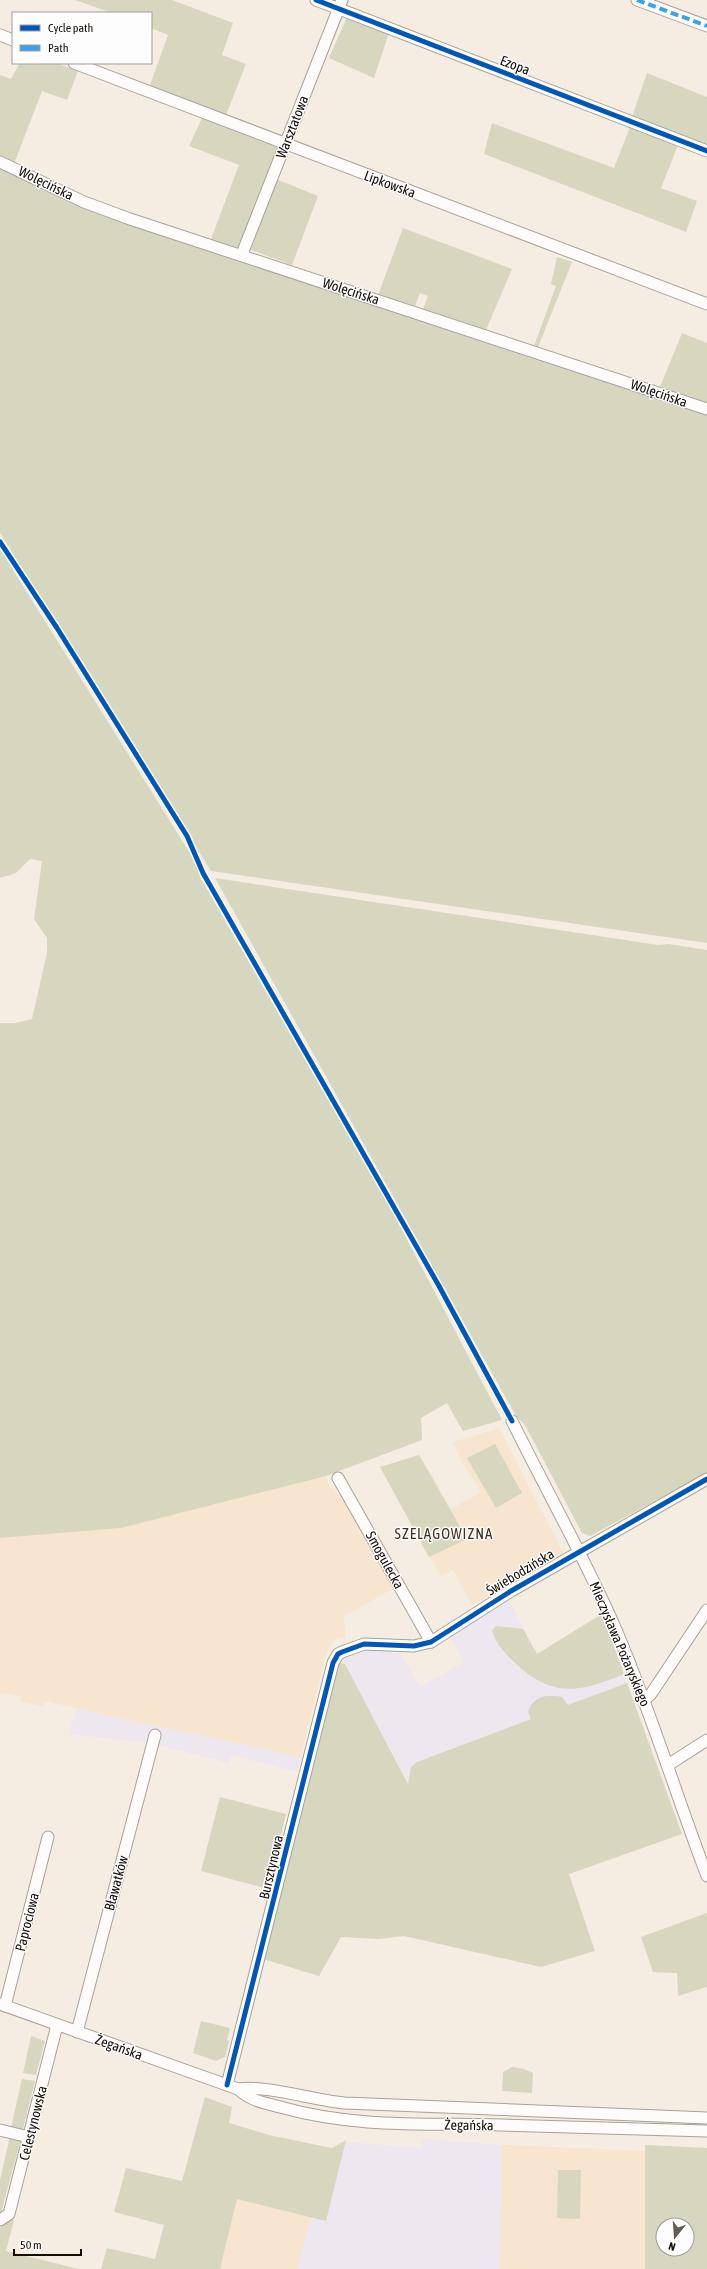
<svg xmlns="http://www.w3.org/2000/svg" width="707" height="2269" font-family="'Asap Condensed',sans-serif">
<style>
.commercial{fill:#ede7ef;fill-rule:evenodd}
.built{fill:#f7e5d0}
.green{fill:#d7d7c0;fill-rule:evenodd}
.lines{fill:none;stroke-linecap:round;stroke-linejoin:round}
.minor-casing{stroke:#a8a198;stroke-width:13}
.minor{stroke:#fefcfb;stroke-width:11}
.quiet{stroke:#3da1e9;stroke-width:4;stroke-dasharray:8 4;stroke-linecap:butt}
.cycleway-casing{stroke:#fdfdfd;stroke-width:8}
.cycleway{stroke:#0057b8;stroke-width:5}
.labels{text-anchor:middle;stroke-width:3;stroke-linejoin:round;paint-order:stroke}
.street-label{font-size:14px;fill:#150e06;stroke:#fdfdfd}
.neighbourhood-label{font-size:15px;letter-spacing:1px;fill:#40301d;stroke:#fdfdfd}
</style>
<rect width="100%" height="100%" fill="#f5ece2"/>
<g class="commercial">
<polygon points="508,1599 537,1654 602,1614 627,1683 417,1762 409,1784 345,1664 339,1663 347,1655 379,1649 396,1653 399,1651 420,1687 464,1662 451,1638"/>
<polygon points="76,1708 197,1735 198,1732 201,1733 201,1735 300,1757 297,1772 231,1755 229,1763 149,1743 69,1734"/>
<path d="M422,2139l80,6 205,9v115h-410l14,-52 15,3 19,-78 77,6zM663,2225h24v24h-24z"/>
</g>
<g class="built">
<polygon points="499,1428 564,1554 472,1605 453,1570 441,1576 410,1522 417,1456 419,1455 424,1462 451,1509 481,1492 461,1461 453,1442"/>
<polygon points="326,1476 329,1485 337,1493 345,1497 396,1587 344,1616 345,1637 336,1638 327,1651 300,1757 200,1735 201,1733 198,1732 197,1735 45,1701 43,1706 21,1702 20,1696 0,1692 0,1538 121,1528"/>
<polygon points="502,2145 651,2151 645,2170 645,2269 500,2269"/>
<polygon points="237,2199 311,2217 297,2269 220,2269"/>
</g>
<g class="green">
<polygon points="75,0 172,0 233,23 222,55 246,64 226,115 150,85 168,35 151,28 151,13 112,13"/>
<polygon points="347,17 389,33 374,78 329,58"/>
<polygon points="20,63 56,63 78,71 67,100 42,91 14,164 0,157 0,75 11,79"/>
<polygon points="647,73 707,97 707,144 632,117"/>
<polygon points="202,118 279,148 239,249 211,239 239,165 189,146"/>
<polygon points="492,123 614,168 630,127 678,145 661,188 697,201 686,232 484,154"/>
<polygon points="0,165 399,314 707,411 707,943 211,871 0,533"/>
<polygon points="276,179 318,196 292,265 251,250"/>
<polygon points="403,228 512,269 486,330 423,309 428,296 420,293 415,306 378,295"/>
<polygon points="557,257 572,262 538,347 534,346 556,286 551,284"/>
<polygon points="682,333 707,343 707,404 660,387"/>
<polygon points="0,549 198,866 200,877 392,1211 502,1420 463,1431 447,1403 421,1418 422,1440 326,1476 121,1528 0,1538 0,1023 15,1023 32,1019 47,953 47,938 34,919 42,861 30,859 16,873 0,878"/>
<polygon points="215,878 658,945 668,944 707,950 707,1473 590,1536 582,1533 525,1425 516,1416"/>
<polygon points="495,1444 522,1493 496,1508 467,1458"/>
<polygon points="419,1455 467,1539 429,1557 380,1467"/>
<path d="M602,1614l22,60c-45,19 -73,24 -110,-12 -9,-9 -19,-19 -22,-32l4,-4 27,3 14,25z"/>
<path d="M339,1663l6,1 63,120 3,-17 6,-5 114,-43 -3,-7c5,-16 19,-18 34,-15l6,8 59,-22 55,151 -113,40 26,77 -54,16 -137,-31 -25,3 -38,-2 -22,39 -56,-17z"/>
<polygon points="220,1797 286,1814 268,1889 201,1871"/>
<polygon points="707,1913 707,1987 678,1996 677,1973 653,1972 641,1937"/>
<polygon points="201,2021 230,2028 227,2040 229,2041 225,2057 216,2061 193,2053"/>
<polygon points="31,2036 45,2041 36,2075 23,2073"/>
<polygon points="512,2067 524,2069 533,2073 532,2093 502,2091 503,2072"/>
<polygon points="22,2079 35,2081 23,2129 11,2128"/>
<polygon points="205,2097 232,2107 229,2123 269,2135 332,2148 346,2140 326,2221 237,2199 220,2269 101,2269 107,2248 155,2259 164,2225 114,2212 126,2168 182,2181"/>
<polygon points="10,2136 21,2138 0,2217 0,2180"/>
<path d="M645,2145l62,3v121h-62zM663,2225h24v24h-24z"/>
<polygon points="558,2170 581,2170 580,2219 557,2218"/>
<polygon points="9,2218 14,2220 6,2251 79,2269 0,2269 0,2228"/>
</g>
<g class="lines">
<defs>
<g id="minor">
<polyline points="316,0 707,151"/>
<polyline points="637,0 707,26"/>
<polyline points="0,35 13,40"/>
<polyline points="74,63 707,304"/>
<polyline points="0,162 84,202 130,219 707,409"/>
<polyline points="242,254 342,0"/>
<path d="M512,1421c35,71 74,139 105,211 34,80 59,163 90,244"/>
<polyline points="338,1478 431,1642"/>
<polyline points="644,1700 651,1694 707,1610"/>
<polyline points="668,1765 707,1740"/>
<path d="M0,2004l238,85c29,-4 75,11 107,14l362,15"/>
<polyline points="5,2006 48,1837"/>
<polyline points="77,2032 155,1735"/>
<polyline points="227,2085 333,1663 338,1654 342,1652 364,1644 414,1646 431,1642 511,1591 707,1479"/>
<path d="M238,2089c14,13 28,14 46,19 71,20 144,15 217,17 69,2 137,4 206,6"/>
<polyline points="0,2130 29,2137"/>
<polyline points="0,2220 9,2214 57,2025"/>
</g>
</defs>
<use href="#minor" class="minor-casing"/>
<use href="#minor" class="minor"/>
<polyline class="quiet" points="637,0 707,26"/>
<defs>
<g id="cycleway">
<polyline points="316,0 707,151"/>
<polyline points="0,542 57,628 187,836 203,873 439,1286 512,1421"/>
<polyline points="227,2085 333,1663 338,1654 342,1652 364,1644 414,1646 431,1642 511,1591 707,1479"/>
</g>
</defs>
<use href="#cycleway" class="cycleway-casing"/>
<use href="#cycleway" class="cycleway"/>
</g>
<g class="labels">
<g class="street-label">
<text transform="translate(515 65) rotate(21)" y="5">Ezopa</text>
<text transform="translate(292 127) rotate(-69)" y="5">Warsztatowa</text>
<text transform="translate(46 183) rotate(26)" y="5">Wolęcińska</text>
<text transform="translate(390 184) rotate(20)" y="5">Lipkowska</text>
<text transform="translate(351 291) rotate(18)" y="5">Wolęcińska</text>
<text transform="translate(659 393) rotate(19)" y="5">Wolęcińska</text>
<text transform="translate(385 1560) rotate(61)" y="5">Smogulecka</text>
<text transform="translate(520 1572) rotate(-31)" y="5">Świebodzińska</text>
<text transform="translate(620 1644) rotate(67)" y="5">Mieczysława Pożaryskiego</text>
<text transform="translate(271 1867) rotate(-77)" y="5">Bursztynowa</text>
<text transform="translate(116 1883) rotate(-75)" y="5">Bławatków</text>
<text transform="translate(27 1922) rotate(-76)" y="5">Paprociowa</text>
<text transform="translate(119 2047) rotate(20)" y="5">Żegańska</text>
<text transform="translate(33 2123) rotate(-76)" y="5">Celestynowska</text>
<text transform="translate(469 2125) rotate(1)" y="5">Żegańska</text>
</g>
<g class="neighbourhood-label">
<text x="444" y="1539">SZELĄGOWIZNA</text>
</g>
</g>
<rect x="12" y="12" width="140" height="52" fill="#fdfdfd" stroke="#a09d9a"/>
<rect x="20" y="25" width="20" height="6" fill="#0057b8" stroke="#a09d9a"/>
<text x="48" y="32" font-size="12" fill="#150e06">Cycle path</text>
<rect x="20" y="45" width="20" height="6" fill="#3da1e9" stroke="#a09d9a"/>
<text x="48" y="52" font-size="12" fill="#150e06">Path</text>
<g transform="translate(675 2237) rotate(197)"><circle r="19" fill="#fdfdfd" stroke="#a09d9a"/>
<path d="M0-3L7 15L0 10L-7 15Z" fill="#635c53"/>
<text y="-6" font-size="11" font-weight="bold" text-anchor="middle" fill="#150e06">N</text>
</g>
<path d="M14 2249v6h67v-6" fill="none" stroke="#150e06" stroke-width="2"/>
<text x="20" y="2249" font-size="12" fill="#150e06" stroke="#fdfdfd" stroke-width="3" paint-order="stroke">50 m</text>
</svg>
